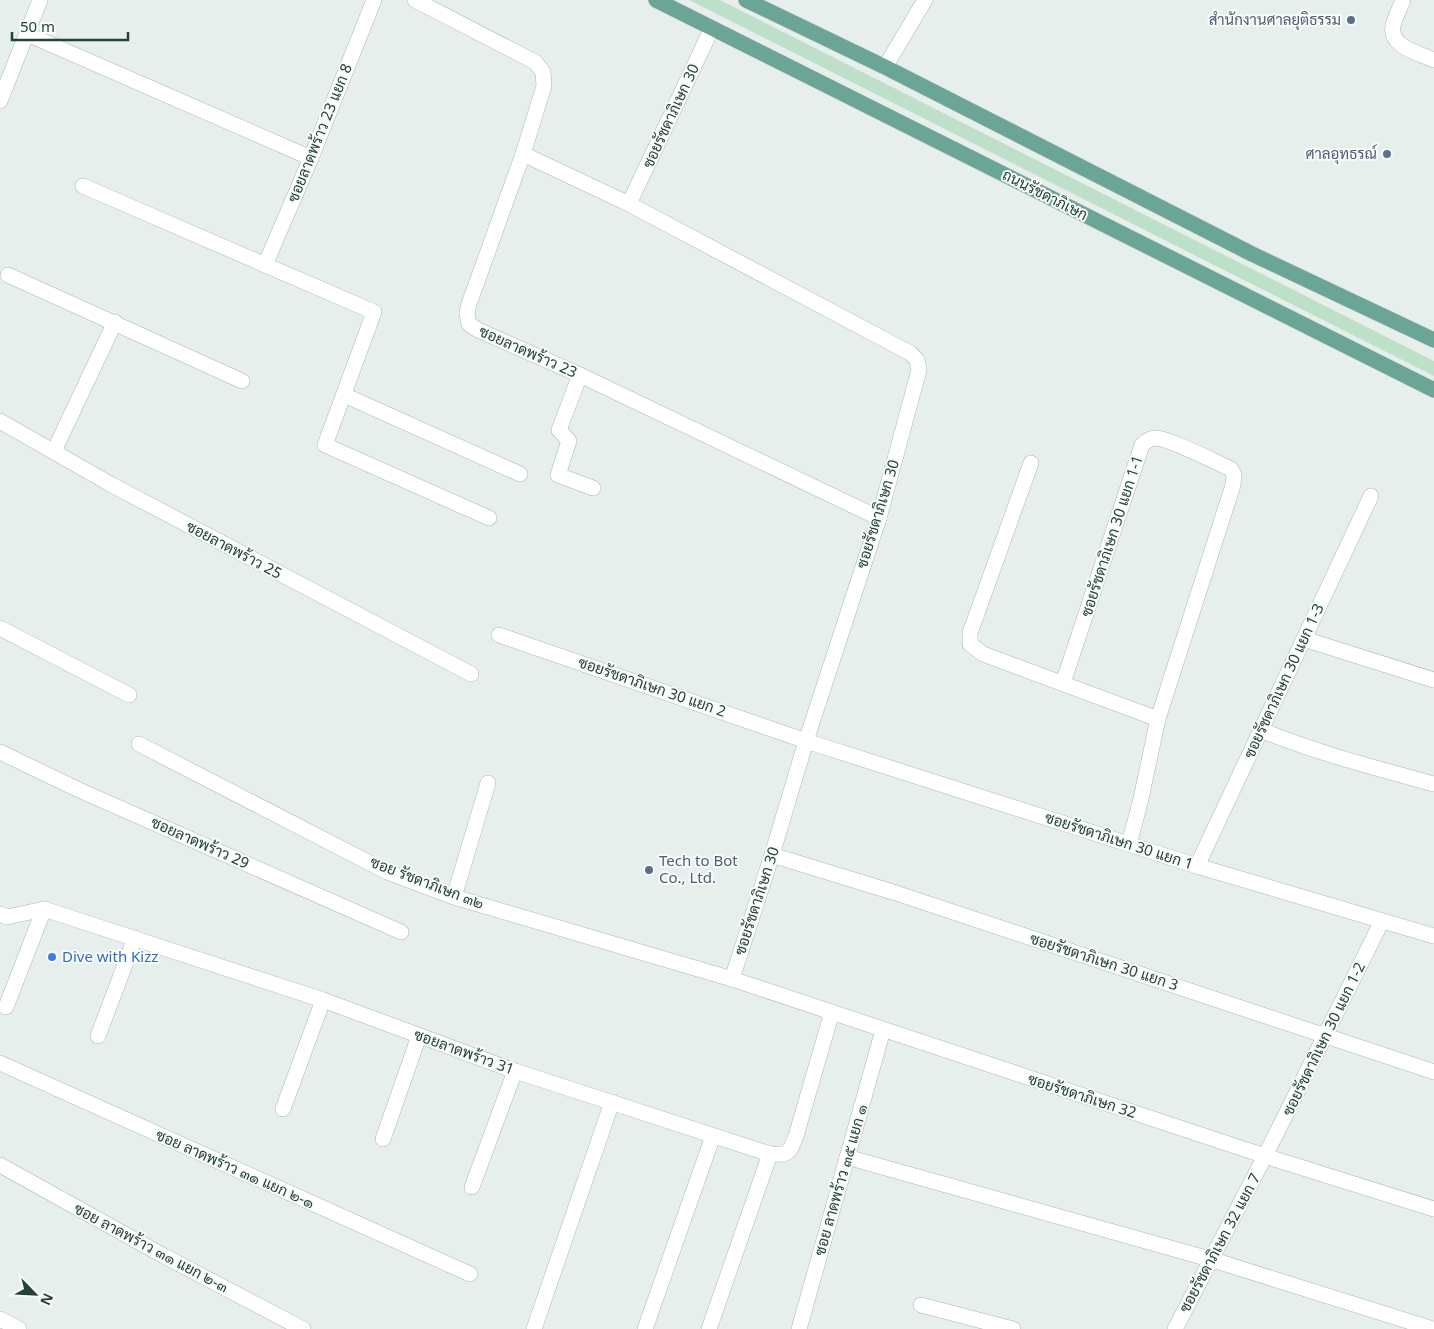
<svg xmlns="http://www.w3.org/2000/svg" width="1434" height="1329" font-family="'Noto Sans',Sarabun,sans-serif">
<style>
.green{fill:#bfe0c8}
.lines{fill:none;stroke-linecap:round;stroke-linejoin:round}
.minor-casing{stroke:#a8b8b2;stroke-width:16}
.primary-casing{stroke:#c2cac8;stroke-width:16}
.minor{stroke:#fff;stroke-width:15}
.primary{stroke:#6aa596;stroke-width:15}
.service-dot{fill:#5c6f8a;stroke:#f7fbf9;stroke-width:2}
.shop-dot{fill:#3f7fe0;stroke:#f7fbf9;stroke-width:2}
.labels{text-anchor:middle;stroke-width:4;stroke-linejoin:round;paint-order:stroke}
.service-label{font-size:15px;fill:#4e5e75;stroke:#f7fbf9;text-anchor:end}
.street-label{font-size:15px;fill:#24423a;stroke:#f7fbf9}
.shop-label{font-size:15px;fill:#366cbe;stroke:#f7fbf9;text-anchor:start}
</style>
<rect width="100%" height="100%" fill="#e6efeb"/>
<polygon class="green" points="689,0 720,0 1434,361 1434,376"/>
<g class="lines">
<defs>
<g id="minor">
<polyline points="415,0 535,62 543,72 544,86 523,154 469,304 467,313 469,324 478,330 580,375 879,518"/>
<path d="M1403,0c-3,8 -8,17 -10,26 -4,21 26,27 41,34"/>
<polyline points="712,28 629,204 910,353 917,360 919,370 879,518 806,741 772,855 732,979"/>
<polyline points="27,34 311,158"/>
<polyline points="885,67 925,0"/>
<polyline points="0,101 40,0"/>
<polyline points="523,154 629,204"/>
<polyline points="83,186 374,312 325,445 489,518"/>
<polyline points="265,265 311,158 374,0"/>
<polyline points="8,275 242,381"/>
<polyline points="580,375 559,430 569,441 558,475 593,488"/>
<polyline points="344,395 520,474"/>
<polyline points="0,421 112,485 471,674"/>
<polyline points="54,451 115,322"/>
<polyline points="1031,463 970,633 970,644 983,654 1158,719"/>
<polyline points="0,628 129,695"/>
<polyline points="499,635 806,741 1197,866 1434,936"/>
<polyline points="1304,639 1434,680"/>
<path d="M1063,683l79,-238c4,-4 9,-7 14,-7 15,1 59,24 75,31l3,6 -1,10 -75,234 -18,84 -11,41"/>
<path d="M1261,730c56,23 115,38 173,54"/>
<polyline points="139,744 387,872 454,897 732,979 1265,1156 1434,1209"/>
<polyline points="0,752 79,790 401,932"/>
<polyline points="772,855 896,893 1434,1072"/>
<polyline points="1197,866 1371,496"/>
<polyline points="454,897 488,783"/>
<path d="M0,914l7,3 37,-8 279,91 192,71 255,83c19,1 19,0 26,-18l36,-124"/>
<polyline points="6,1007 44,909"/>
<polyline points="98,1036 135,938"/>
<polyline points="0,1063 470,1274"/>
<polyline points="283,1109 323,1000"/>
<polyline points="383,1139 419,1036"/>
<polyline points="847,1157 1213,1260 1433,1329"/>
<polyline points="0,1165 164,1256 303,1329"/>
<polyline points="472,1187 515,1071"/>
<polyline points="921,1305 1013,1329"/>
<polyline points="0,1319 19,1329"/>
<polyline points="534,1329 612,1102"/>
<polyline points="645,1329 713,1136"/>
<polyline points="709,1329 770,1154"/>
<polyline points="799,1329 883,1030"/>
<polyline points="1175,1329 1265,1156 1382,921"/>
</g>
<g id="primary">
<polyline points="656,0 1434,390"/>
<polyline points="746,0 885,67 1252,254 1434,340"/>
</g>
</defs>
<use href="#minor" class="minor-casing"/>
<use href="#primary" class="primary-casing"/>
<use href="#minor" class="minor"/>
<use href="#primary" class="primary"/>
</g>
<g class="service-dot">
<circle cx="1351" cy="20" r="5"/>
<circle cx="1387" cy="154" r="5"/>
<circle cx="649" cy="870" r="5"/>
</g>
<circle class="shop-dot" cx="52" cy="957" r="5"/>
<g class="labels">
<g class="service-label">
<text x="1341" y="25">สำนักงานศาลยุติธรรม</text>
<text x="1377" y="159">ศาลอุทธรณ์</text>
<text x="659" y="866" text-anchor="start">Tech to Bot<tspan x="659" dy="17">Co., Ltd.</tspan></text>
</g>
<g class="street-label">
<text transform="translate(671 116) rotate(-65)" y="5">ซอยรัชดาภิเษก 30</text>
<text transform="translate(320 133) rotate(-68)" y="5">ซอยลาดพร้าว 23 แยก 8</text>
<text transform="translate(1045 195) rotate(27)" y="5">ถนนรัชดาภิเษก</text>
<text transform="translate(528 352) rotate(24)" y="5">ซอยลาดพร้าว 23</text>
<text transform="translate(878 514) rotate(-73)" y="5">ซอยรัชดาภิเษก 30</text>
<text transform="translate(1112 536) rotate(-72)" y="5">ซอยรัชดาภิเษก 30 แยก 1-1</text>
<text transform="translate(234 550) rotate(28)" y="5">ซอยลาดพร้าว 25</text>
<text transform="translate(1284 681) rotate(-65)" y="5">ซอยรัชดาภิเษก 30 แยก 1-3</text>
<text transform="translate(652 687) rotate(19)" y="5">ซอยรัชดาภิเษก 30 แยก 2</text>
<text transform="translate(1119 841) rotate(18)" y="5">ซอยรัชดาภิเษก 30 แยก 1</text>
<text transform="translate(200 843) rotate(24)" y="5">ซอยลาดพร้าว 29</text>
<text transform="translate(427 883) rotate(21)" y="5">ซอย รัชดาภิเษก ๓๒</text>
<text transform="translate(757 901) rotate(-72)" y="5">ซอยรัชดาภิเษก 30</text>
<text transform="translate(1104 962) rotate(18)" y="5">ซอยรัชดาภิเษก 30 แยก 3</text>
<text transform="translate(1324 1039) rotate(-64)" y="5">ซอยรัชดาภิเษก 30 แยก 1-2</text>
<text transform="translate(464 1052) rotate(20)" y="5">ซอยลาดพร้าว 31</text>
<text transform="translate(1082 1096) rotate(18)" y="5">ซอยรัชดาภิเษก 32</text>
<text transform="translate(235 1169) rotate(24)" y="5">ซอย ลาดพร้าว ๓๑ แยก ๒-๑</text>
<text transform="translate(841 1180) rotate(-74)" y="5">ซอย ลาดพร้าว ๓๕ แยก ๑</text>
<text transform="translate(1220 1243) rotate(-62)" y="5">ซอยรัชดาภิเษก 32 แยก 7</text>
<text transform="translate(151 1248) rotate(28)" y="5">ซอย ลาดพร้าว ๓๑ แยก ๒-๓</text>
</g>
<g class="shop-label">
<text x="62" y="962">Dive with Kizz</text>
</g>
</g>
<g transform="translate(35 1294) rotate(114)" stroke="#f7fbf9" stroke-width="4" paint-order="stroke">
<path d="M0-4L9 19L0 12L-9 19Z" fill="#24423a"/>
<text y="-8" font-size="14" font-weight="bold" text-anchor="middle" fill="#24423a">N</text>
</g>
<path d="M12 32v8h116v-8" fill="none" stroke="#24423a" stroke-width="2.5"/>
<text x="20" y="32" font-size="15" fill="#24423a" stroke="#f7fbf9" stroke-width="4" paint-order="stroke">50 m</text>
</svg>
